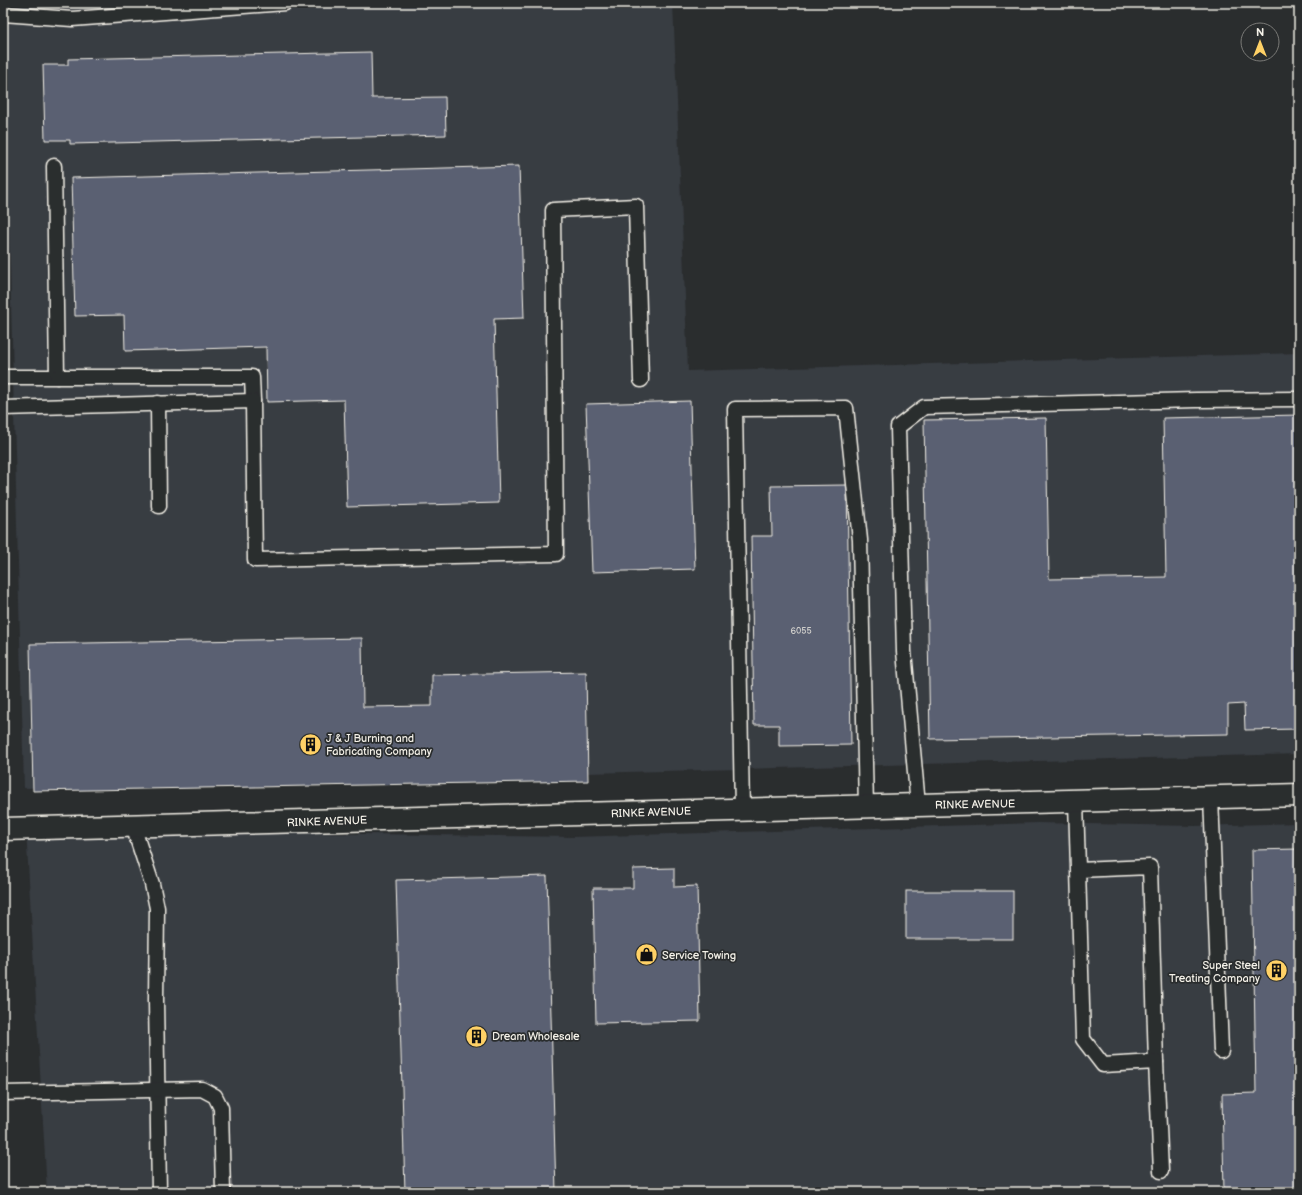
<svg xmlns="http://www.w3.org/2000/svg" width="1302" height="1195" font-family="'Balsamiq Sans',sans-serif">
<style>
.built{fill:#383c42}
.building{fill:#5a6072;stroke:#f4f1e8}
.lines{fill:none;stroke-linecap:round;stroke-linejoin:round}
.lane-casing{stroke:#f4f1e8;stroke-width:17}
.street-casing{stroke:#f4f1e8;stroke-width:25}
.lane{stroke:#2a2d2e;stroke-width:14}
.street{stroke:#2a2d2e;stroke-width:22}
.labels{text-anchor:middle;stroke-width:3.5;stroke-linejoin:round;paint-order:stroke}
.number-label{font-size:9px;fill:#cecdca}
.poi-label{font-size:11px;fill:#f4f1e8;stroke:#2a2d2e;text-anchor:start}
.street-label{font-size:11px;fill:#f4f1e8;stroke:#2a2d2e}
</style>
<rect width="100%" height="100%" fill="#2a2d2e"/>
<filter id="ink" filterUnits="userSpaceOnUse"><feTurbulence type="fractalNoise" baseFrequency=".025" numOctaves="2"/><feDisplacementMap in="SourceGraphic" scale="8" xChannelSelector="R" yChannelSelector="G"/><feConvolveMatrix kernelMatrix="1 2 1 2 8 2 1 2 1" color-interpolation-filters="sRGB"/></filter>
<g filter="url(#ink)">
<g class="built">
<polygon points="3,3 673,3 688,371 1299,353 1299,754 24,788"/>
<polygon points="1037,823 1194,826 1299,823 1299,1192 47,1192 26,829 572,837"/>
</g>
<g class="building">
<polygon points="371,52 372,98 445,97 446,135 70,144 70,140 45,140 43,65 68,65 68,59"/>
<polygon points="519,166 524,318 494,319 499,503 347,507 344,400 267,402 266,347 125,351 124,315 75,316 71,178"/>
<polygon points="690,401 695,569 592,572 586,404"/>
<polygon points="1299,415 1299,729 1245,730 1244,704 1228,705 1228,734 930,739 924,420 1046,418 1049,579 1166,577 1163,418"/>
<polygon points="847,485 851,745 779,746 779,725 754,725 751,536 772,536 771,486"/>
<polygon points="362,638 363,707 432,706 432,675 586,672 588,781 33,791 30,644"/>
<polygon points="1299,849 1299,1192 1224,1192 1222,1094 1256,1093 1252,850"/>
<polygon points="674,868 674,887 697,886 700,1021 596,1023 593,888 633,888 633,869"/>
<polygon points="547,876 556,1192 405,1192 396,880"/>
<rect x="906" y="891" width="107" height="48"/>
</g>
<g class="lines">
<defs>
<g id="lane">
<polyline points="3,14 72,19 285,3"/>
<polyline points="3,377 57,377 54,166"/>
<polyline points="57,377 252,377 253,401"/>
<polyline points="158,403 159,506"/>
<polyline points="3,408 253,401 255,560 556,554 553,210 636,206 641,380"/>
<polyline points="1211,797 1221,1051"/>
<polyline points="1076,801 1083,1039 1103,1065 1156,1062 1150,867 1078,870"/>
<polyline points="918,805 904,651 898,427 924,407 1196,400 1299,399"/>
<polyline points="742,810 735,409 846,408 860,540 866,807"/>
<polyline points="133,826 152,884 157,908 156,1000 159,1192"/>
<polyline points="1156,1062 1161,1171"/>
<polyline points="3,1093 202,1089 215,1096 221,1108 223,1192"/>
</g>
<polyline id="street" points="3,829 1299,795"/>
</defs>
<use href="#lane" class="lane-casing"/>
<use href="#street" class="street-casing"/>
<use href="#lane" class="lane"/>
<use href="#street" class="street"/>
</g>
</g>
<defs>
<symbol id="building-disc" viewBox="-11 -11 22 22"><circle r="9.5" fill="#ffd166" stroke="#2a2d2e"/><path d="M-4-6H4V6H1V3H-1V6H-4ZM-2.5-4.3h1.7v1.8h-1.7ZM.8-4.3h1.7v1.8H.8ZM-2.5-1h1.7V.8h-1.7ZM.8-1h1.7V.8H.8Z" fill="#111"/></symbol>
<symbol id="shop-disc" viewBox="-11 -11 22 22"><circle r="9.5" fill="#ffd166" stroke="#2a2d2e"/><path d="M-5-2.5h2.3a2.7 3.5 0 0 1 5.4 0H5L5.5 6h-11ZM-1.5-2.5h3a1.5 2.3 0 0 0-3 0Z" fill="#111"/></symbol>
</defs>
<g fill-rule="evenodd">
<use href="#building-disc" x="298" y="732" width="25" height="25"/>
<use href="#shop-disc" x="634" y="942" width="25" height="25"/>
<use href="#building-disc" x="1264" y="958" width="25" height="25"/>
<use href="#building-disc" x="464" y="1024" width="25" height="25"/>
</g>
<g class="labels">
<g class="number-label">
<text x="801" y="634">6055</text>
</g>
<g class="poi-label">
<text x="326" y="742">J &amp; J Burning and<tspan x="326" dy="13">Fabricating Company</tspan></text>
<text x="662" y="959">Service Towing</text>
<text x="1260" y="969" text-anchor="end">Super Steel<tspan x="1260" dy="13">Treating Company</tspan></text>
<text x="492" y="1040">Dream Wholesale</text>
</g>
<g class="street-label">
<text transform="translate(975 804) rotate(-1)" y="4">RINKE AVENUE</text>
<text transform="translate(651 812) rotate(-2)" y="4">RINKE AVENUE</text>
<text transform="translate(327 821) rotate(-2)" y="4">RINKE AVENUE</text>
</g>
</g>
<rect width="1302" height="1195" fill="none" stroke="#2a2d2e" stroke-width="16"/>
<rect x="8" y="8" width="1286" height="1179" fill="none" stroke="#f4f1e8" stroke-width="1.5" filter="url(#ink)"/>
<g transform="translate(1260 42)"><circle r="19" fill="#2a2d2e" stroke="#7b7b78"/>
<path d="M0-3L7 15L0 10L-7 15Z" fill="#ffd166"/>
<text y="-6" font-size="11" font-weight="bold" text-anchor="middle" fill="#f4f1e8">N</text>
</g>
</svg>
